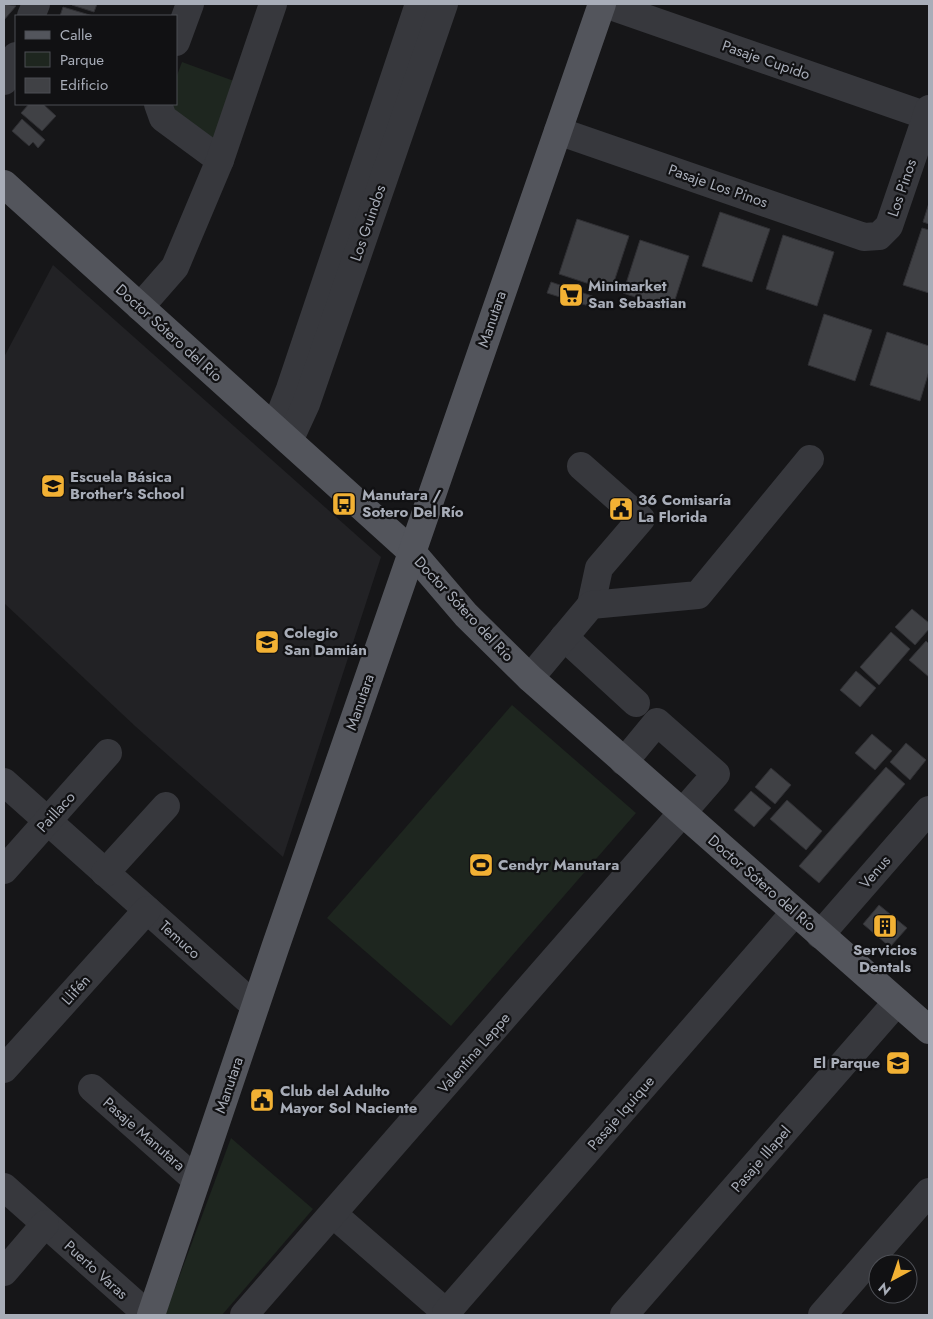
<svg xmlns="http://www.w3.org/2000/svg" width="933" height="1319" font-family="Jost,sans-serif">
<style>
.built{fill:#222225}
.green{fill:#1e261f}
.building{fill:#404145;stroke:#303034}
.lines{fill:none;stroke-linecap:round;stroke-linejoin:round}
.minor{stroke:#37383d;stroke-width:28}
.major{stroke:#53555c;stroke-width:28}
.labels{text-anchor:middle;stroke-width:4.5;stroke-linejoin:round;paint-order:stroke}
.street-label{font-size:15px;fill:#a8adb8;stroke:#111113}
.poi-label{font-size:15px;font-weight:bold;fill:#a8adb8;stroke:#111113;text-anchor:start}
</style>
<rect width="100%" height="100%" fill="#161618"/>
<polygon class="built" points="53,265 381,557 283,857 135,726 4,603 4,357"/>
<g class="green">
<polygon points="182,62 234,81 214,138 205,139 172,109 170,104 176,104 176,78"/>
<polygon points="512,705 636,813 451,1026 327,918"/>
<polygon points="231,1138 313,1209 222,1315 165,1315"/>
</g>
<g class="building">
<polygon points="4,4 16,6 4,20"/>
<polygon points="73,4 97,4 94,12 72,5"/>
<polygon points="63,7 93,16 60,16"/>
<polygon points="29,104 43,104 56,116 42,131 21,113"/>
<polygon points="22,119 45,140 38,148 33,142 29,146 12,131"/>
<polygon points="929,203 929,224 923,222"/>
<polygon points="720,212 770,229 752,282 702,266"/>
<polygon points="577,219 629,236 611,291 559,274"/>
<polygon points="922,228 929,230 929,293 903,285"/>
<polygon points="783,235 834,252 817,306 766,289"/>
<polygon points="640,240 689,256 672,309 623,293"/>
<polygon points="551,282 595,297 592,307 547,293"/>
<polygon points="824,314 872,330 855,381 808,365"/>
<polygon points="887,332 929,346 929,371 920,401 870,385"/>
<polygon points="912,609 929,623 929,629 915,645 895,627"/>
<polygon points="891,632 910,649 879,685 860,667"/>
<polygon points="926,641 929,644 929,677 909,660"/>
<polygon points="856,671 876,688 860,707 840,690"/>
<polygon points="872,734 892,751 875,770 855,753"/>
<polygon points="906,743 926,760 910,780 890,762"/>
<polygon points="886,767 905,784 819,883 799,866"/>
<polygon points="771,768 791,785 775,804 755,787"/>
<polygon points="751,791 771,808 754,827 734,810"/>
<polygon points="787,800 822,831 806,850 770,819"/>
<polygon points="879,905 907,928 890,947 863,924"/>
</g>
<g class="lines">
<g class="minor">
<polyline points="605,4 927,116"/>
<polyline points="31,16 36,4"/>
<polyline points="176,42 190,4"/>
<polyline points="4,81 16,56"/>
<polyline points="158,104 163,118 220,160"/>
<polyline points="558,131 864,237 879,236 889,226 929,109"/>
<polyline points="140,307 175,267 220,160 273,4"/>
<polyline points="275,428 290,389 419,4"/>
<polyline points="289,441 306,404 444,4"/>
<polyline points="581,466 641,519 599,568 591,605"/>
<polyline points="564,637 636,703"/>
<polyline points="530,678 591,605 698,595 810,459"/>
<polyline points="4,782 255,1006"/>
<polyline points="4,870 108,753"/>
<polyline points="105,873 166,806"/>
<polyline points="820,935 929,810"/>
<polyline points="4,1069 147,910"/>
<polyline points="92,1088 196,1180"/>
<polyline points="4,1187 148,1315"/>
<polyline points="333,1214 449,1315"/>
<polyline points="4,1272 45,1224"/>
<polyline points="446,1313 795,912"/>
<polyline points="244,1315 716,774 657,722 624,762"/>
<polyline points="624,1315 897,1002"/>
<polyline points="822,1315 929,1192"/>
</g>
<g class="major">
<polyline points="4,184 412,552 466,615 530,678 929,1030"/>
<polyline points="151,1315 275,948 602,4"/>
</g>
</g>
<defs>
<symbol id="supermarket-square" viewBox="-11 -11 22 22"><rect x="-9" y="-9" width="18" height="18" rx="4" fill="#f2b134" stroke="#111113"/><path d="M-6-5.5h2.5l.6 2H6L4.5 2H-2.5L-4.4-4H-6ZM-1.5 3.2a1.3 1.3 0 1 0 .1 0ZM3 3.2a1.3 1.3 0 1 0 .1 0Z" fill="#111"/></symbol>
<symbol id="school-square" viewBox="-11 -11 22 22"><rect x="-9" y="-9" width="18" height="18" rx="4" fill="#f2b134" stroke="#111113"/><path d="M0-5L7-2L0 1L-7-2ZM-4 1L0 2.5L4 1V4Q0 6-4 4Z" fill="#111"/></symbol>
<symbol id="bus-square" viewBox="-11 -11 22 22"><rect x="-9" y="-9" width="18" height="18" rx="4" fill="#f2b134" stroke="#111113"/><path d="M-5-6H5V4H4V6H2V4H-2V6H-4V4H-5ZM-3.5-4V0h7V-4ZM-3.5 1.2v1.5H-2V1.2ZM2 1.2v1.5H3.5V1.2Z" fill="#111"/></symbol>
<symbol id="civic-square" viewBox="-11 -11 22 22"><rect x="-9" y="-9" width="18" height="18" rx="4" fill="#f2b134" stroke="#111113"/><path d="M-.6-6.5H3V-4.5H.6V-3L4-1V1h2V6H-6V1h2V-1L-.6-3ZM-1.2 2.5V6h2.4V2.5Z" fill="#111"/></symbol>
<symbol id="stadium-square" viewBox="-11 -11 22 22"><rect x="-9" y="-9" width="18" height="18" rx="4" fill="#f2b134" stroke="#111113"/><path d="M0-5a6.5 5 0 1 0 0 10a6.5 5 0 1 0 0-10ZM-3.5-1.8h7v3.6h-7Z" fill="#111"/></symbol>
<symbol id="building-square" viewBox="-11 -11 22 22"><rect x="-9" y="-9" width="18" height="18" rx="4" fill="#f2b134" stroke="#111113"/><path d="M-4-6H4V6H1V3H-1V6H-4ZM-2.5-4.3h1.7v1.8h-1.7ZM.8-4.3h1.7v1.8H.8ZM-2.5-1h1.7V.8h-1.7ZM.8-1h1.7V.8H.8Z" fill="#111"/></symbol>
</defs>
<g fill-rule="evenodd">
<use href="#supermarket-square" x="557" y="281" width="28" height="28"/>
<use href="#school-square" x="39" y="472" width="28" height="28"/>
<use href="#bus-square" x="330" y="490" width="28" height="28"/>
<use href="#civic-square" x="607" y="495" width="28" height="28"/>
<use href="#school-square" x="253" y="628" width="28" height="28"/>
<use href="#stadium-square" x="467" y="851" width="28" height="28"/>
<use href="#building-square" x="871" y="912" width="28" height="28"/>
<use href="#school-square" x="884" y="1049" width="28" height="28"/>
<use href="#civic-square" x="248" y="1086" width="28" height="28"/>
</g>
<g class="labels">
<g class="street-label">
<text transform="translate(766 60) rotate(19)" y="5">Pasaje Cupido</text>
<text transform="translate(718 186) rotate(19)" y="5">Pasaje Los Pinos</text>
<text transform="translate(902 188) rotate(-71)" y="5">Los Pinos</text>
<text transform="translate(368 223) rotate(-71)" y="5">Los Guindos</text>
<text transform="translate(492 319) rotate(-71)" y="5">Manutara</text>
<text transform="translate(169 333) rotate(42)" y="5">Doctor Sótero del Río</text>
<text transform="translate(464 609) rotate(47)" y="5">Doctor Sótero del Río</text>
<text transform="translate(360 702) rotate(-71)" y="5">Manutara</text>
<text transform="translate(56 812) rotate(-48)" y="5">Paillaco</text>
<text transform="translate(875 872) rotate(-49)" y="5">Venus</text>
<text transform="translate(762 883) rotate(41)" y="5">Doctor Sótero del Río</text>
<text transform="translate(180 940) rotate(42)" y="5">Temuco</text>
<text transform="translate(76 990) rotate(-48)" y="5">Llifén</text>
<text transform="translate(474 1053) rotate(-49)" y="5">Valentina Leppe</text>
<text transform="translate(229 1085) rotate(-71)" y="5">Manutara</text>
<text transform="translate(621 1113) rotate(-49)" y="5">Pasaje Iquique</text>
<text transform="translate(144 1134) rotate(41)" y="5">Pasaje Manutara</text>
<text transform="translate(761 1159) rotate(-49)" y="5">Pasaje Illapel</text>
<text transform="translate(96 1270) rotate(42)" y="5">Puerto Varas</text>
</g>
<g class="poi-label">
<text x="588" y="291">Minimarket<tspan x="588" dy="17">San Sebastian</tspan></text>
<text x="70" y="482">Escuela Básica<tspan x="70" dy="17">Brother's School</tspan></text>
<text x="362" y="500">Manutara /<tspan x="362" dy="17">Sotero Del Río</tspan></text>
<text x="638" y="505">36 Comisaría<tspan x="638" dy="17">La Florida</tspan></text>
<text x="284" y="638">Colegio<tspan x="284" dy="17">San Damián</tspan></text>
<text x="498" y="870">Cendyr Manutara</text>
<text x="885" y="955" text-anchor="middle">Servicios<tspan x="885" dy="17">Dentals</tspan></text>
<text x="880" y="1068" text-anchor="end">El Parque</text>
<text x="280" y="1096">Club del Adulto<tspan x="280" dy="17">Mayor Sol Naciente</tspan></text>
</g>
</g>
<rect width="933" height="1319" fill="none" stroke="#a8adb8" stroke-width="10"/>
<rect x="15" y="15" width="162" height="90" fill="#111113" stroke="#4d4f55"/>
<rect x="25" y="31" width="25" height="8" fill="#53555c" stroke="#4d4f55"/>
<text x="60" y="40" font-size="15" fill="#a8adb8">Calle</text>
<rect x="25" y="52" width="25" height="15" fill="#1e261f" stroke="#4d4f55"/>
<text x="60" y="65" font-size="15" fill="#a8adb8">Parque</text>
<rect x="25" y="78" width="25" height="15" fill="#404145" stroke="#4d4f55"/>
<text x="60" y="90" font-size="15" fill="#a8adb8">Edificio</text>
<g transform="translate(893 1279) rotate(220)"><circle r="24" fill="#111113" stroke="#4d4f55"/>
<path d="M0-4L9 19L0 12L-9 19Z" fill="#f2b134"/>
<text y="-8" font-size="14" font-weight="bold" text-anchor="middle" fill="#a8adb8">N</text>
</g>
</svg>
